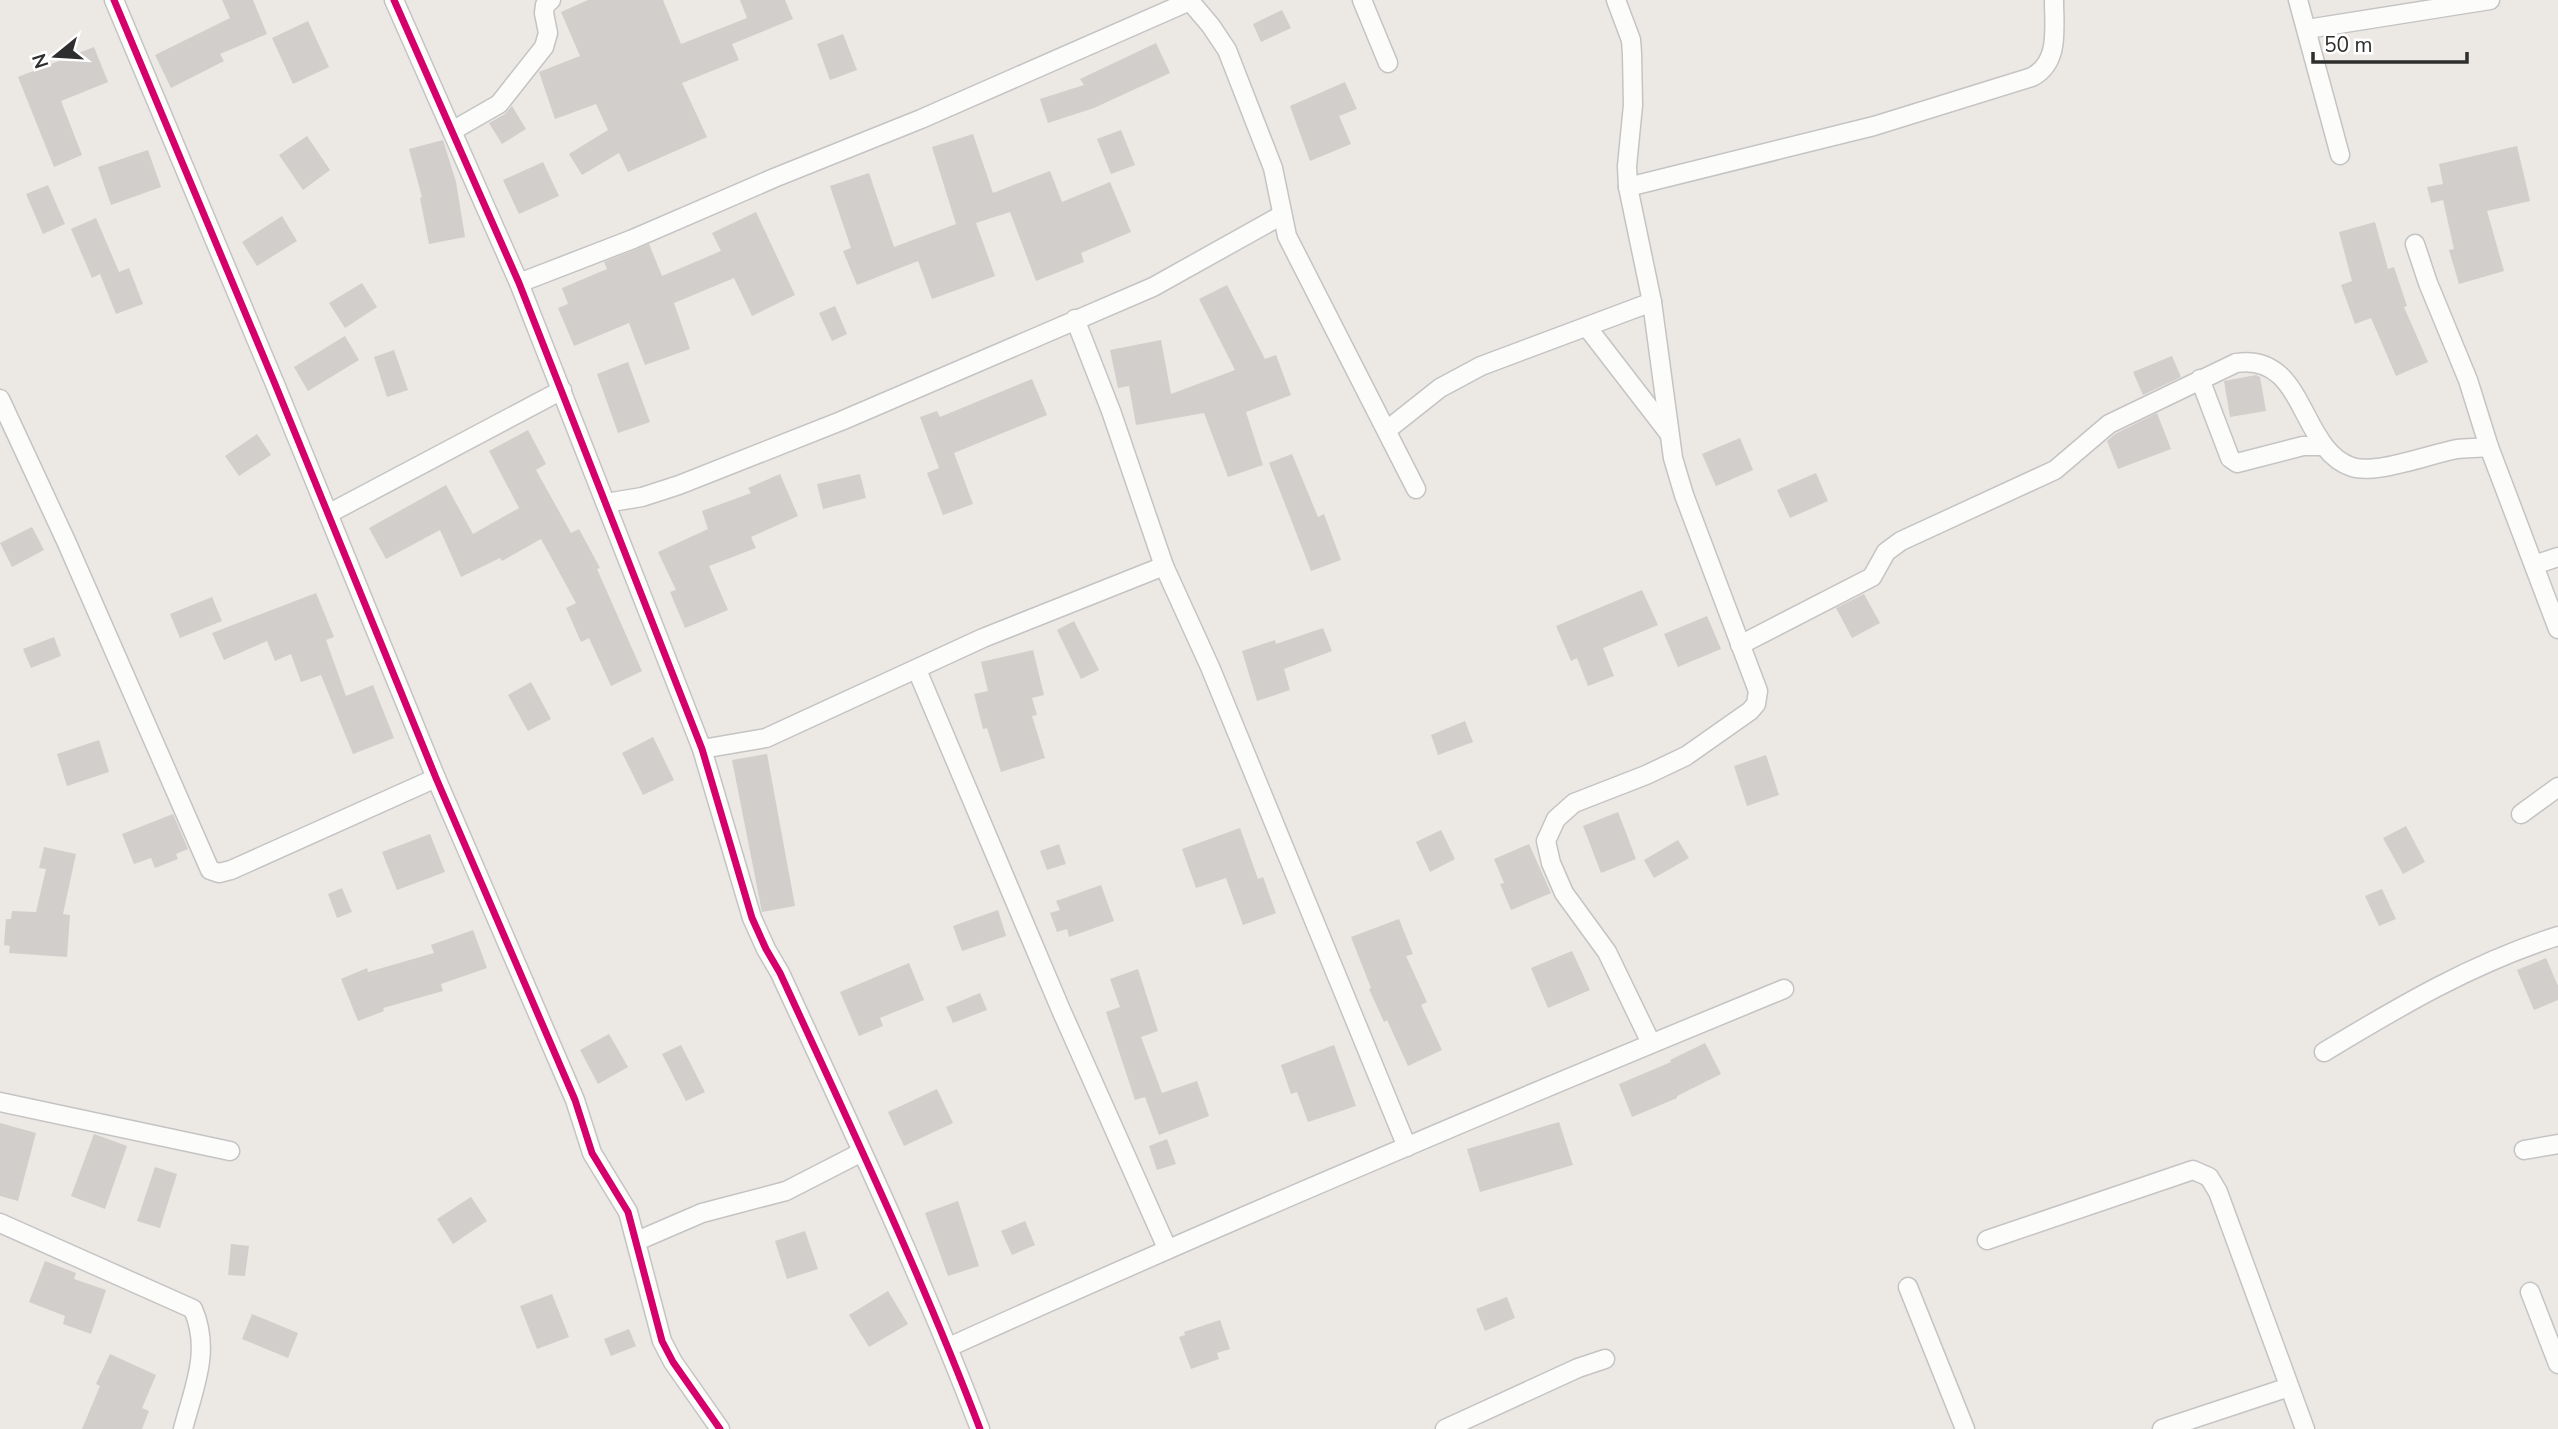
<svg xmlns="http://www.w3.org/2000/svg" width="2558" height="1429" font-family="'Nunito Sans',sans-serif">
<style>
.building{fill:#d1cecb}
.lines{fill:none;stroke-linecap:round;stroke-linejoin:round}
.street-casing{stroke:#c5c4c5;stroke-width:21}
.street{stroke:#fcfcfb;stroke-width:18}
.cycleway-casing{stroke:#fff;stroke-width:11}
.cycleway{stroke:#d6006c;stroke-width:7}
</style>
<rect width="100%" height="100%" fill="#ece8e4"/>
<g class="building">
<polygon points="222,0 253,0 267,34 220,54 224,61 171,88 155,55 230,18"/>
<polygon points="588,0 663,0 681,44 747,18 740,0 785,0 793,19 732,44 739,60 682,83 707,137 628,172 619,153 582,175 569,154 608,130 596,104 555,119 539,72 580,56 561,12"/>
<polygon points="1282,10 1291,28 1261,42 1253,24"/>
<polygon points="308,21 329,67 293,84 272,38"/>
<polygon points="843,34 857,70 830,80 817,44"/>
<polygon points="1156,43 1170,73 1094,108 1048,123 1040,99 1084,85 1080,79"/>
<polygon points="94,47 108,82 61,101 82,155 54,167 18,77"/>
<polygon points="1345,82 1357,109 1339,116 1351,144 1310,161 1290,106"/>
<polygon points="512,106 526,129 502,144 489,123 505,114"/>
<polygon points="1121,130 1135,165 1111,174 1097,139"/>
<polygon points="973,134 993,193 1050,171 1062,202 1110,182 1131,232 1081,253 1084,262 1036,281 1010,212 976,223 995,276 932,299 918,261 857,285 843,251 851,248 830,186 869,173 894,247 956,224 932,147"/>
<polygon points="307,136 330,170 303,190 279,155"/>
<polygon points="443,140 456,182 465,237 429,244 420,198 422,197 409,149"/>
<polygon points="2517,146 2530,201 2487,211 2504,271 2459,284 2449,250 2454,249 2443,200 2431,203 2427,187 2443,184 2439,164"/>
<polygon points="148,150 161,187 111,205 98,167"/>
<polygon points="543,162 559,196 519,214 503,180"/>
<polygon points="48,185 65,224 43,234 26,194"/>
<polygon points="756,212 795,295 752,316 734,278 674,303 690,349 645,365 629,323 574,346 558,308 568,304 562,288 607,269 604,262 649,244 662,276 721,251 712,233"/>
<polygon points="282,216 297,241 257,266 242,242"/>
<polygon points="96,218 119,272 129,268 143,304 116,314 100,274 92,278 71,229"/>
<polygon points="2375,222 2388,269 2394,267 2407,306 2404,307 2428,362 2396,376 2371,318 2355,324 2341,285 2352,281 2339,232"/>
<polygon points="362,283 377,307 345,328 329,303"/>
<polygon points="1227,285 1265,359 1276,355 1291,395 1246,412 1263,465 1228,477 1204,413 1136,425 1129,386 1118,388 1110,350 1161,340 1171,394 1235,370 1199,299"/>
<polygon points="835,306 847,334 832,341 819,313"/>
<polygon points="345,336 359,360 308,391 294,367"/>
<polygon points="394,350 408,390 387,397 374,357"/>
<polygon points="2172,356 2181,377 2143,395 2133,372"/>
<polygon points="628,362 650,422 618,433 597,374"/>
<polygon points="2256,375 2260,377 2266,411 2230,417 2224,381"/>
<polygon points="1032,379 1047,415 954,453 973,504 943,515 927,473 939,468 920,417 937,411 940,417"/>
<polygon points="2157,413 2171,449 2118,469 2107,441 2115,434"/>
<polygon points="528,430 546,464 536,470 571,533 579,529 600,568 597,569 642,671 611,686 589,638 581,642 566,608 576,603 541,539 502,561 500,558 461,577 440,530 386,559 369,528 446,485 473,534 519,508 489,451"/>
<polygon points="257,434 271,455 239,476 225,456"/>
<polygon points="1740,438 1753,470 1716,486 1702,454"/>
<polygon points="1292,454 1318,517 1324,514 1341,560 1311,571 1269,463"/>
<polygon points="1816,473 1828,501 1790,518 1777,490"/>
<polygon points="780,474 798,516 751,537 756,548 709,566 728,610 685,628 670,592 676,590 658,552 708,529 702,511 751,493 748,488"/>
<polygon points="860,474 866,498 823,509 817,484"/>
<polygon points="32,527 44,550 12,567 0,543"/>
<polygon points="1642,590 1658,625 1603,648 1614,676 1588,686 1577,658 1571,661 1556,626"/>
<polygon points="316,593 334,637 326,640 346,696 373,685 394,738 353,754 321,675 301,682 291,654 275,661 267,641 224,660 212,633"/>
<polygon points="1864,594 1880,623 1852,638 1836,608"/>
<polygon points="212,597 222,621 180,638 170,614"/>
<polygon points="1707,616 1721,649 1678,667 1664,634"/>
<polygon points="1074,621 1099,670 1081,679 1057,630"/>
<polygon points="1323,628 1332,651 1284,669 1290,690 1257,701 1242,651 1275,640 1276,644"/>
<polygon points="54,637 61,656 31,668 23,649"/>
<polygon points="1033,650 1044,695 1032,698 1037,715 1032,716 1045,758 1001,772 987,728 983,729 974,694 988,691 981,662"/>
<polygon points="531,682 551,719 528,731 508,695"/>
<polygon points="1465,721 1473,742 1438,755 1431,735"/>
<polygon points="653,737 674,780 643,795 622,753"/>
<polygon points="99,740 109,772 67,786 57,754"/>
<polygon points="767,754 795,906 762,912 732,760"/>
<polygon points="1766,755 1779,795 1747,806 1734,766"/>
<polygon points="1618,812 1636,859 1601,873 1583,826"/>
<polygon points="173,814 188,849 176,854 178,859 155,868 151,858 134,864 122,834"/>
<polygon points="2406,826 2425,862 2403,874 2383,838"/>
<polygon points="1240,828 1258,879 1263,877 1276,913 1243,925 1226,878 1196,888 1182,849"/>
<polygon points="1441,830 1455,859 1430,872 1416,842"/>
<polygon points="430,834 445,872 397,890 382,852"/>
<polygon points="1678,840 1689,858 1654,878 1644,860"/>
<polygon points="1059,844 1066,864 1047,870 1040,851"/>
<polygon points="1529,844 1551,893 1511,910 1500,884 1504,883 1494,859"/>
<polygon points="44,847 76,854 63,914 70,915 67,957 9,953 10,946 4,945 6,919 11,919 12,911 36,912 46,869 39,868"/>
<polygon points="1101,885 1114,921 1069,937 1067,929 1057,932 1050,913 1060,910 1056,901"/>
<polygon points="342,888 352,912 337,918 328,894"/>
<polygon points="2382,889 2396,919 2379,926 2365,896"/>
<polygon points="998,910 1006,936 962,951 953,926"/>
<polygon points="1399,919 1413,954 1406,956 1427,1002 1421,1005 1442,1050 1408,1066 1387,1020 1384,1022 1369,989 1371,988 1351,937"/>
<polygon points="473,930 487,968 441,984 443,991 383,1008 384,1011 358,1021 341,979 367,968 368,972 434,953 431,945"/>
<polygon points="1572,951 1590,990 1548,1008 1531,968"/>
<polygon points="2546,958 2558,986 2558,1000 2534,1010 2517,970"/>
<polygon points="909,963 924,1000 880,1018 883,1026 859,1036 840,992"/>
<polygon points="1138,969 1158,1031 1141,1037 1162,1093 1197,1081 1209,1116 1159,1135 1145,1097 1135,1100 1106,1012 1120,1007 1110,979"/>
<polygon points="980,993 987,1010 953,1023 946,1007"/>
<polygon points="609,1034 628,1067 598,1084 580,1050"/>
<polygon points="1705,1043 1721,1074 1677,1096 1677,1098 1632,1117 1619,1084 1671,1062 1670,1060"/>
<polygon points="681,1045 705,1092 686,1101 662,1054"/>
<polygon points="1334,1045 1356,1106 1308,1122 1297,1092 1291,1094 1281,1065"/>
<polygon points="937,1089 953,1123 904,1146 888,1112"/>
<polygon points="1559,1122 1573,1165 1480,1192 1467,1149"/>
<polygon points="0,1123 36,1133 18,1201 0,1196"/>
<polygon points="94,1134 127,1146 105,1209 71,1196"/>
<polygon points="1167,1139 1176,1164 1157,1170 1149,1146"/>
<polygon points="155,1167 177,1174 160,1228 137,1221"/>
<polygon points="471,1197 487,1221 453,1244 437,1219"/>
<polygon points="958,1201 979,1266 948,1276 925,1213"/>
<polygon points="1025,1221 1035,1245 1012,1255 1001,1231"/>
<polygon points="805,1231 818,1269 787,1279 775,1241"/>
<polygon points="231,1244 249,1246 245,1276 228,1275"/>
<polygon points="45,1261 76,1273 74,1279 106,1290 91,1334 63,1324 65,1316 29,1302"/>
<polygon points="888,1291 908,1324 869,1347 849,1315"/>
<polygon points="552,1294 569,1337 537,1349 520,1306"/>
<polygon points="1507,1297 1515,1318 1485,1331 1476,1309"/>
<polygon points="252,1314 298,1333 288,1358 242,1339"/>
<polygon points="1220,1320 1230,1349 1217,1353 1219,1359 1191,1369 1179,1337 1185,1335 1184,1332"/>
<polygon points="629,1329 636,1346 611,1356 604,1339"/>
<polygon points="110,1354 156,1375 142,1408 149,1411 142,1429 82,1429 100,1386 96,1384"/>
</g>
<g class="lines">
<defs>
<g id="street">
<polyline points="114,0 275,384 436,778 575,1100 592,1153 628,1212 662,1341 673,1362 720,1429"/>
<path d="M394,0l125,283 183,466 50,169 14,31 14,24c69,150 141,301 200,456"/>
<polyline points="1189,0 1211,26 1227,50 1273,168 1287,236 1416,489"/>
<polyline points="1362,0 1388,63"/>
<polyline points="1616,0 1631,40 1632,54 1633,105 1627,166 1628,187 1652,302 1673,458 1684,495 1758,691 1756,704 1750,711 1686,756 1646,775 1574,803 1556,819 1546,841 1551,863 1564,893 1607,952 1651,1043"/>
<polyline points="2298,0 2340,155"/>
<polyline points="2307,29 2490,0"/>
<polyline points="452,131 499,104 544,47 548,33 544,13 545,5 551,0"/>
<path d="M1628,187l246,-61 158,-49c28,-15 22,-48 22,-77"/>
<polyline points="2415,244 2428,283 2468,380 2489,447 2558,629"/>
<polyline points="519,283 633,239 774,178 921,119 1190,1"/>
<polyline points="1075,319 1111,411 1164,566 1210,667 1407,1147"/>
<polyline points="1587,327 1668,432"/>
<polyline points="2200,379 2230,458 2237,463 2303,446 2324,446"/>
<polyline points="0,399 66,541 210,870 219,873 231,870 436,778"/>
<polyline points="1387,430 1440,388 1481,366 1652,302"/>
<polyline points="606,503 642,497 679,485 841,421 1153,287 1282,215"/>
<polyline points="328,514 562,390"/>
<polyline points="2534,565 2558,557"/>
<path d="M1740,645l132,-68 14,-25 15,-11 154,-71 54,-46 127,-61c70,-11 63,87 116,104 24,8 78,-13 105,-18 10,-1 21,-1 32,-2"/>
<polyline points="917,670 1061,1010 1167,1248"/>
<polyline points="702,749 766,738 983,638 1164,566"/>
<polyline points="2521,814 2558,787"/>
<path d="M2324,1052c76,-46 149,-89 234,-116"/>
<polyline points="0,1102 230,1151"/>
<polyline points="2524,1150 2558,1144"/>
<path d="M0,1223l193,86c18,42 1,78 -10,120"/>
<polyline points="1987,1240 2193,1170 2209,1177 2218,1192 2305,1429"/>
<polyline points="637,1241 702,1213 786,1191 862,1152"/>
<polyline points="1908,1287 1965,1429"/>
<polyline points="2530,1292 2558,1364"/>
<path d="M949,1347c276,-125 555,-243 835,-358"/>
<polyline points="1445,1429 1578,1368 1605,1359"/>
<polyline points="2162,1429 2289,1387"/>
</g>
</defs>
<use href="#street" class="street-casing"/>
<use href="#street" class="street"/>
<defs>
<g id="cycleway">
<polyline points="114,0 275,384 436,778 575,1100 592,1153 628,1212 662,1341 673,1362 720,1429"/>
<path d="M394,0l125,283 183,466 50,169 14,31 14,24c69,150 141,301 200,456"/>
</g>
</defs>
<use href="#cycleway" class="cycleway-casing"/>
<use href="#cycleway" class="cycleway"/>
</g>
<g transform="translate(56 56) rotate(252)" stroke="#ffffff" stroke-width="5" paint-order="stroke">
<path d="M0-5L12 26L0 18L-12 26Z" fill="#2e2e2e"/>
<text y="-10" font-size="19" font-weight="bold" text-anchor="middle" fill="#2e2e2e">N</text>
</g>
<path d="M2313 52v10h154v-10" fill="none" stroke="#2e2e2e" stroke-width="3.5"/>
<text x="2324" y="52" font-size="21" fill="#2e2e2e" stroke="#ffffff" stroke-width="5" paint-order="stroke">50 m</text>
</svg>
